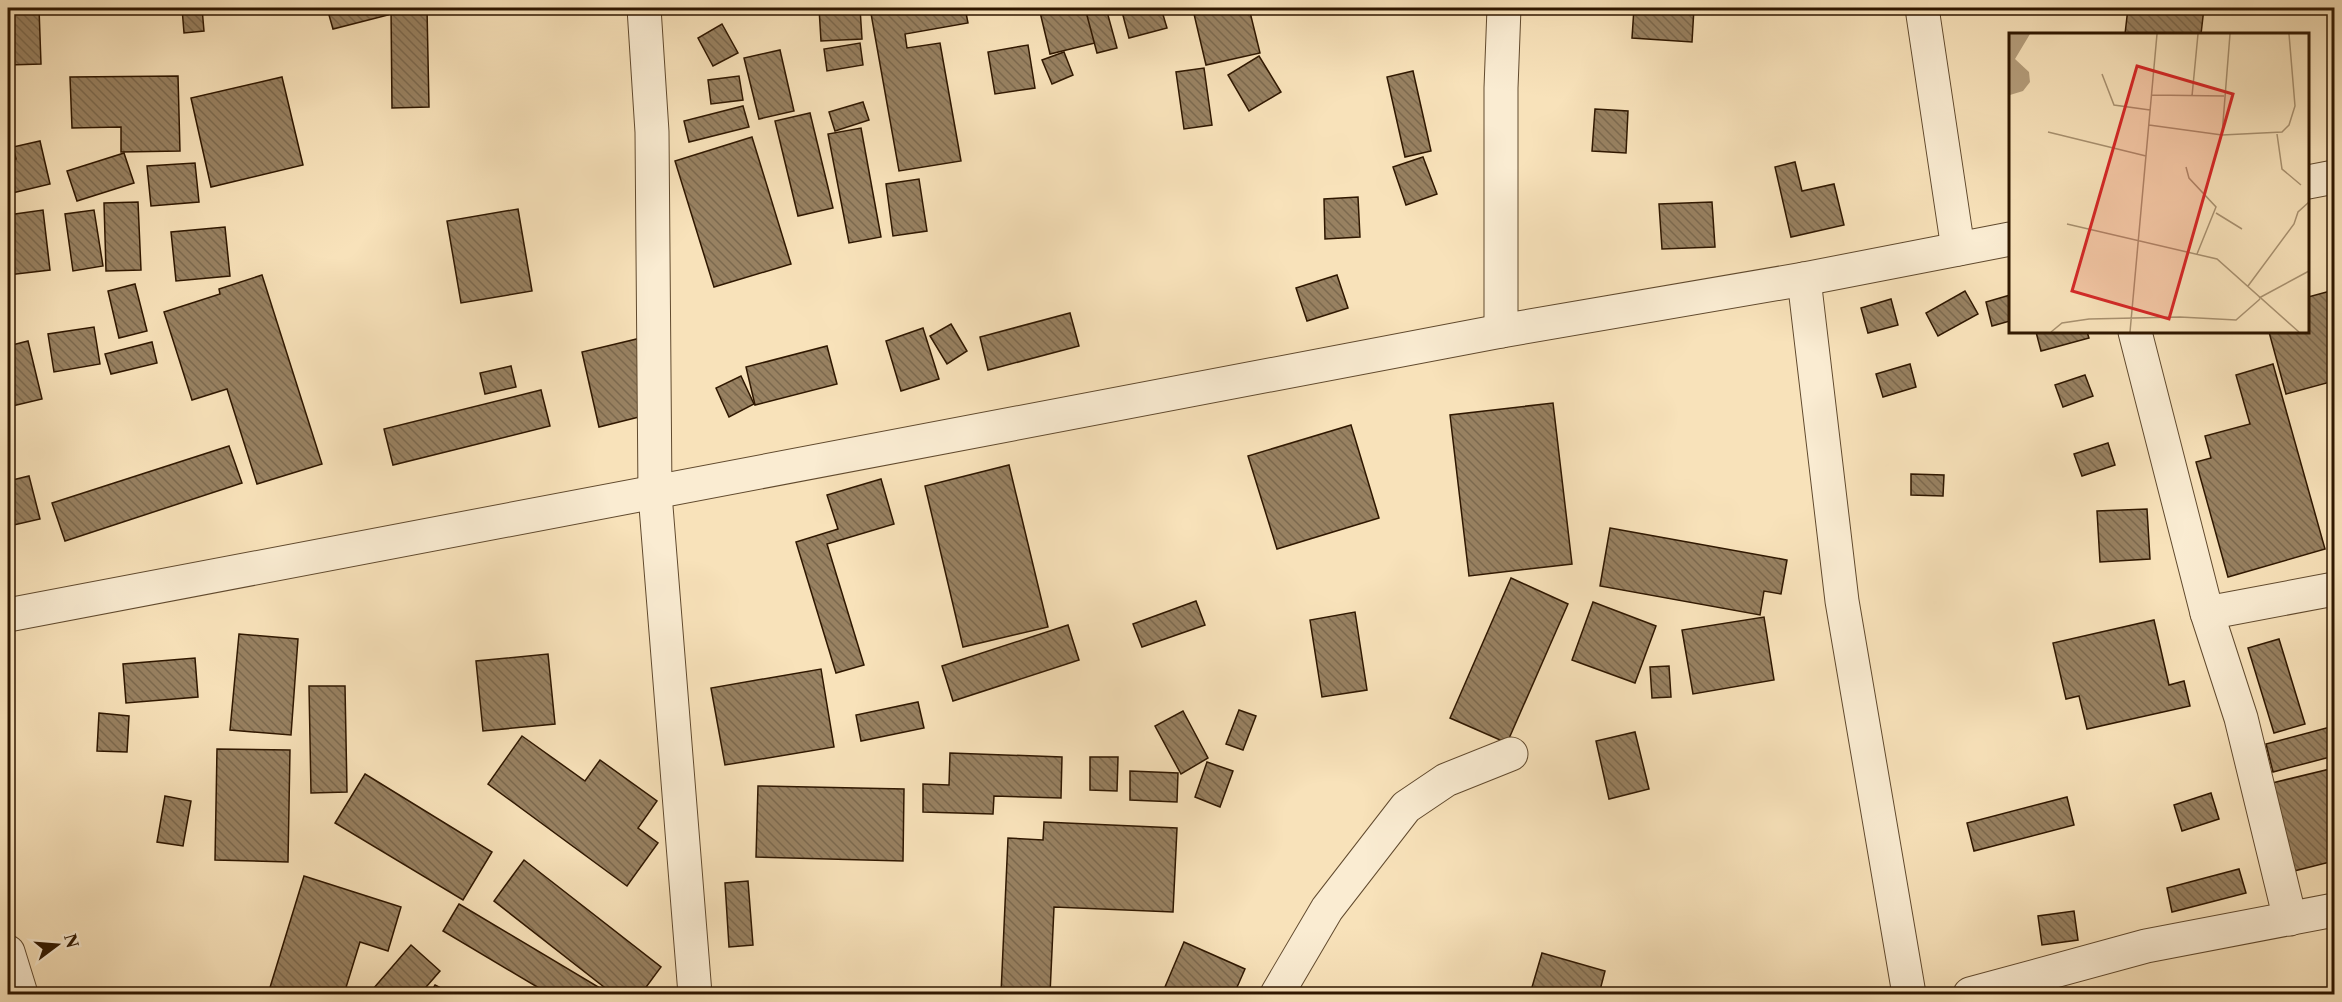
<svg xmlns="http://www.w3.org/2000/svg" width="2342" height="1002" font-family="'Libre Caslon Text',serif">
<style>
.building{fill:url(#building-back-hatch);stroke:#2f1700;stroke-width:1.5}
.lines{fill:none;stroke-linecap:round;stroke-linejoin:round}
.street-casing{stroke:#614a2e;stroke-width:35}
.street{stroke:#faecd2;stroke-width:33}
.inset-road{fill:none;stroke:#a89170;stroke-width:1.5}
.view{fill:#d62828;fill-opacity:0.15;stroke:#d62828;stroke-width:3}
.inset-edge{fill:none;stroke:#2f1700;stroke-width:3}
</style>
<defs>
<pattern id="building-back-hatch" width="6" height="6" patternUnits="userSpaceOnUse" patternTransform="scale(1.5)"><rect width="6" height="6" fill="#988161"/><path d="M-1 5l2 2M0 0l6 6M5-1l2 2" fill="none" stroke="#7c694e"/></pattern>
</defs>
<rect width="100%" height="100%" fill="#f8e2ba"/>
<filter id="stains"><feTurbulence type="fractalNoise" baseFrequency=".00333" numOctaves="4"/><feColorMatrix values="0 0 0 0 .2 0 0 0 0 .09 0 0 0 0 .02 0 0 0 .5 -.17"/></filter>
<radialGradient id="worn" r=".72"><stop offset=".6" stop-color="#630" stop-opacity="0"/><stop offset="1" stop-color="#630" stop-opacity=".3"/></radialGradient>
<g class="building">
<polygon points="8,8 39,8 41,64 8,65"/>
<polygon points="182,8 202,8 204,31 184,33"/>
<polygon points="327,8 386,8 388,15 333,29"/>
<polygon points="391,8 427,8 429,107 392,108"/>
<polygon points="819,8 860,8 862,39 821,41"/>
<polygon points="870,8 965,8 968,23 905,34 907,48 940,43 961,161 899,171"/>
<polygon points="1039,8 1087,8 1095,43 1050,54"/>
<polygon points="1085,8 1106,8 1117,48 1097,53"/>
<polygon points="1121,8 1161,8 1167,28 1129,38"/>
<polygon points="1220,8 1249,8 1260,53 1206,65 1194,14"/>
<polygon points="1311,8 1349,8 1349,9 1312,13"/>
<polygon points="1634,8 1694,8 1692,42 1632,38"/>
<polygon points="1948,8 2012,8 2012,10"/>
<polygon points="2128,8 2204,8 2201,34 2125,34"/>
<polygon points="722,24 738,53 713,66 698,38"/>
<polygon points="860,43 863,65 827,71 824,49"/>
<polygon points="1028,45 1035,88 995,94 988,52"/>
<polygon points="780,50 794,111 759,119 744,58"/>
<polygon points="1064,52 1073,75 1052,84 1042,60"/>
<polygon points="1259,56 1281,92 1249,111 1228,75"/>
<polygon points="1204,68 1212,125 1184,129 1176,72"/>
<polygon points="1413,71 1431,151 1405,157 1387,77"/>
<polygon points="178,76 180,151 121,152 121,127 72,128 70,77"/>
<polygon points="739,76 743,100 711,104 708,80"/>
<polygon points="282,77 303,165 211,187 191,98"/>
<polygon points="863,102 869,120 835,131 829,112"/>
<polygon points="743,106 749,127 689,142 684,121"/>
<polygon points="1595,109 1628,111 1626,153 1592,151"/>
<polygon points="810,113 833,208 798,216 775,121"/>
<polygon points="861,128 881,237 849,243 828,134"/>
<polygon points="752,137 791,264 714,287 675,161"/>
<polygon points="40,141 50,184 8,194 8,161 16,159 13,147"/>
<polygon points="124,153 134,183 77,201 67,171"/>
<polygon points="1423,157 1437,194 1406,205 1393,167"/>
<polygon points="1795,162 1802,191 1834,184 1844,225 1791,237 1775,167"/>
<polygon points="195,163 199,202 151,206 147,166"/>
<polygon points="919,179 927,231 893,236 886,184"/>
<polygon points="1358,197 1360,237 1325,239 1324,199"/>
<polygon points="138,202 141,270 106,271 104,203"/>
<polygon points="1712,202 1715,247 1662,249 1659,204"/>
<polygon points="518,209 532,291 461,303 447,221"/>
<polygon points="43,210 50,270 8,275 8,215"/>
<polygon points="94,210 103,266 73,271 65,214"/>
<polygon points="225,227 230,276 176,281 171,232"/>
<polygon points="262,275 322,464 257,484 227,389 192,400 164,312 220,294 219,289"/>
<polygon points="1337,275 1348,308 1307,321 1296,288"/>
<polygon points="135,284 147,331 119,338 108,291"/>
<polygon points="2334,290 2334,381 2286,394 2269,332 2308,332 2308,297"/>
<polygon points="1965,291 1978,314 1938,336 1926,313"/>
<polygon points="2010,295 2010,321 1992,326 1986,302"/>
<polygon points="1891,299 1898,325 1868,333 1861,308"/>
<polygon points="1070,313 1079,346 988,370 980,337"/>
<polygon points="951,324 967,351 947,364 930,336"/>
<polygon points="94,327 100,364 54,372 48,334"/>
<polygon points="923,328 939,379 901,391 886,341"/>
<polygon points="2036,332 2087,332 2089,338 2041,351"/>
<polygon points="645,337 663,411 599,427 582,352"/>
<polygon points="28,341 42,399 8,407 8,346"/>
<polygon points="152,342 157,363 111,374 105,354"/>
<polygon points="827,346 837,384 755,405 746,367"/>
<polygon points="1910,364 1916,387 1883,397 1876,374"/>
<polygon points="2273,364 2325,549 2228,577 2196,462 2211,458 2205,436 2250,424 2236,375"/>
<polygon points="511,366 516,387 485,394 480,373"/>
<polygon points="2085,375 2093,396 2063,407 2055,385"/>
<polygon points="741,376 754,404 729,417 716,388"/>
<polygon points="541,390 550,426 393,465 384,429"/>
<polygon points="1553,403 1572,564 1469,576 1450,415"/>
<polygon points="1351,425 1379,518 1277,549 1248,456"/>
<polygon points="2108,443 2115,465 2082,476 2074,454"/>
<polygon points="229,446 242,483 65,541 52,503"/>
<polygon points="1009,465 1048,627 963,647 925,486"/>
<polygon points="1911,474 1944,475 1943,496 1911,495"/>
<polygon points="29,476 40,519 9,526 8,481"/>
<polygon points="881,479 894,524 827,544 864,665 836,673 796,542 838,529 827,495"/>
<polygon points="2147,509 2150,559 2100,562 2097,511"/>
<polygon points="1610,528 1787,560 1781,594 1764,591 1760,615 1600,586"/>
<polygon points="1511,578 1568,604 1507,743 1450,718"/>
<polygon points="1196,601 1205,625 1142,647 1133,624"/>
<polygon points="1593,602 1656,626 1635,683 1572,660"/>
<polygon points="1355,612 1367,690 1322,697 1310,620"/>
<polygon points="1764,617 1774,680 1693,694 1682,630"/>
<polygon points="2154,620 2169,685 2184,681 2190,706 2087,729 2079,696 2066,699 2053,643"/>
<polygon points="1068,625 1079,660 953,701 942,666"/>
<polygon points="239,634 298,639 291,735 230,730"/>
<polygon points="2279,639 2305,724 2274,733 2248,648"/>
<polygon points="548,654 555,724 483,731 476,661"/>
<polygon points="195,658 198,697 126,703 123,664"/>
<polygon points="1669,666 1671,697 1652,698 1650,667"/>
<polygon points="821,669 834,747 725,765 711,688"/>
<polygon points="309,686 345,686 347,792 311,793"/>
<polygon points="918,702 924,728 861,741 856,715"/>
<polygon points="1239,710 1256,716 1243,750 1226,744"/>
<polygon points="1183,711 1208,758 1181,774 1155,726"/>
<polygon points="99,713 129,716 127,752 97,751"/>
<polygon points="2334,726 2334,756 2273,772 2266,744"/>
<polygon points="1635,732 1649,789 1609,799 1596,741"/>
<polygon points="522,736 585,781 600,760 657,801 638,828 658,843 627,886 488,784"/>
<polygon points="217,749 290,750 288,862 215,860"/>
<polygon points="950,753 1062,757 1061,798 994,796 993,814 923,812 923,784 949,785"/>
<polygon points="1090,757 1118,757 1117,791 1090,790"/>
<polygon points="1207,762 1233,771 1220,807 1195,797"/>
<polygon points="2334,768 2334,861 2294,871 2272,783"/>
<polygon points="1130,771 1178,773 1177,802 1130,800"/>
<polygon points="365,774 492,852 463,900 335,823"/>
<polygon points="758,786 904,789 903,861 756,857"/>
<polygon points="2211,793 2219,819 2182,831 2174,805"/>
<polygon points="165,796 191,801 183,846 157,842"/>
<polygon points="2067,797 2074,825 1974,851 1967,823"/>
<polygon points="1044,822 1177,828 1173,912 1054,907 1050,994 1001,994 1008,838 1043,840"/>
<polygon points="524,860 661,967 641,994 613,994 494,901"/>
<polygon points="2239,869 2246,893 2172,912 2167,888"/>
<polygon points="304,876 401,907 388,951 360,942 344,994 268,994"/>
<polygon points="748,881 753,945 729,947 725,883"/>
<polygon points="459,904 610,994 549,994 443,931"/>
<polygon points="2074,911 2078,940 2042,945 2038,916"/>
<polygon points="1184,942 1245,969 1234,994 1162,994"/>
<polygon points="411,945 440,971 420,994 378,994 373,989"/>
<polygon points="1542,953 1605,971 1599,994 1530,994"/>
<polygon points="435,985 452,994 430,994"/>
</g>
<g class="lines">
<defs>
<g id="street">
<polyline points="644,8 652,132 655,494 695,994"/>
<polyline points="1922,8 1958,249"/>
<polyline points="2308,182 2334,177"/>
<polyline points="1804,279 1842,601 1909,994"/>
<polyline points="1501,331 1501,88 1504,8"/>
<polyline points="2135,332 2207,613 2241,718 2290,919"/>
<polyline points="2207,613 2334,589"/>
<polyline points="8,615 1501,331 1804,279 2010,239"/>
<polyline points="8,952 21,994"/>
<polyline points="1277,994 1327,909 1406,807 1446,780 1511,754"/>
<polyline points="1970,994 2146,946 2334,910"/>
</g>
</defs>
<use href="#street" class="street-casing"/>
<use href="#street" class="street"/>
</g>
<g transform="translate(2009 33)">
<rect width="300" height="300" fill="#f8e2ba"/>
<path d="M0,1h21l-15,25 14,13 1,10 -7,9 -13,4z" fill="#b49d7b"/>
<path class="inset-road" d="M93,41l12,31 36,5M143,62l72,1M183,63l6,-62M140,92l73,10 60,-3 7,-7 6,-19 -6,-72M39,99l98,24M268,101l5,35 19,16M213,102l8,-101M177,134l3,11 27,29 -19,47M207,180l26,16M58,191l150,35 82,73M239,253l46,-62 4,-12 11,-10M250,265l50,-27M42,299l11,-9 27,-4 91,-2 56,3 24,-21M121,299l27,-298"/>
<path class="view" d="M128,33l96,28 -64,225 -97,-28z"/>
<rect width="300" height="300" class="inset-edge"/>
</g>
<rect width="2342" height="1002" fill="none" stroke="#f8e2ba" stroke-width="30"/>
<rect x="9" y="9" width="2324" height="984" fill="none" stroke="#2f1700" stroke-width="3"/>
<rect x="15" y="15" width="2312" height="972" fill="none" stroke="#2f1700" stroke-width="1.5"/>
<g transform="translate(57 945) rotate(74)" stroke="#faecd2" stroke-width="4.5" paint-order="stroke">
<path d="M0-4.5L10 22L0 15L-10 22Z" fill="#2f1700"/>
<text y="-9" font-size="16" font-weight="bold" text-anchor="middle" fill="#2f1700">N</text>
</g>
<rect width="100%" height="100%" filter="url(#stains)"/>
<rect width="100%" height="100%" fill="url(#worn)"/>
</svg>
